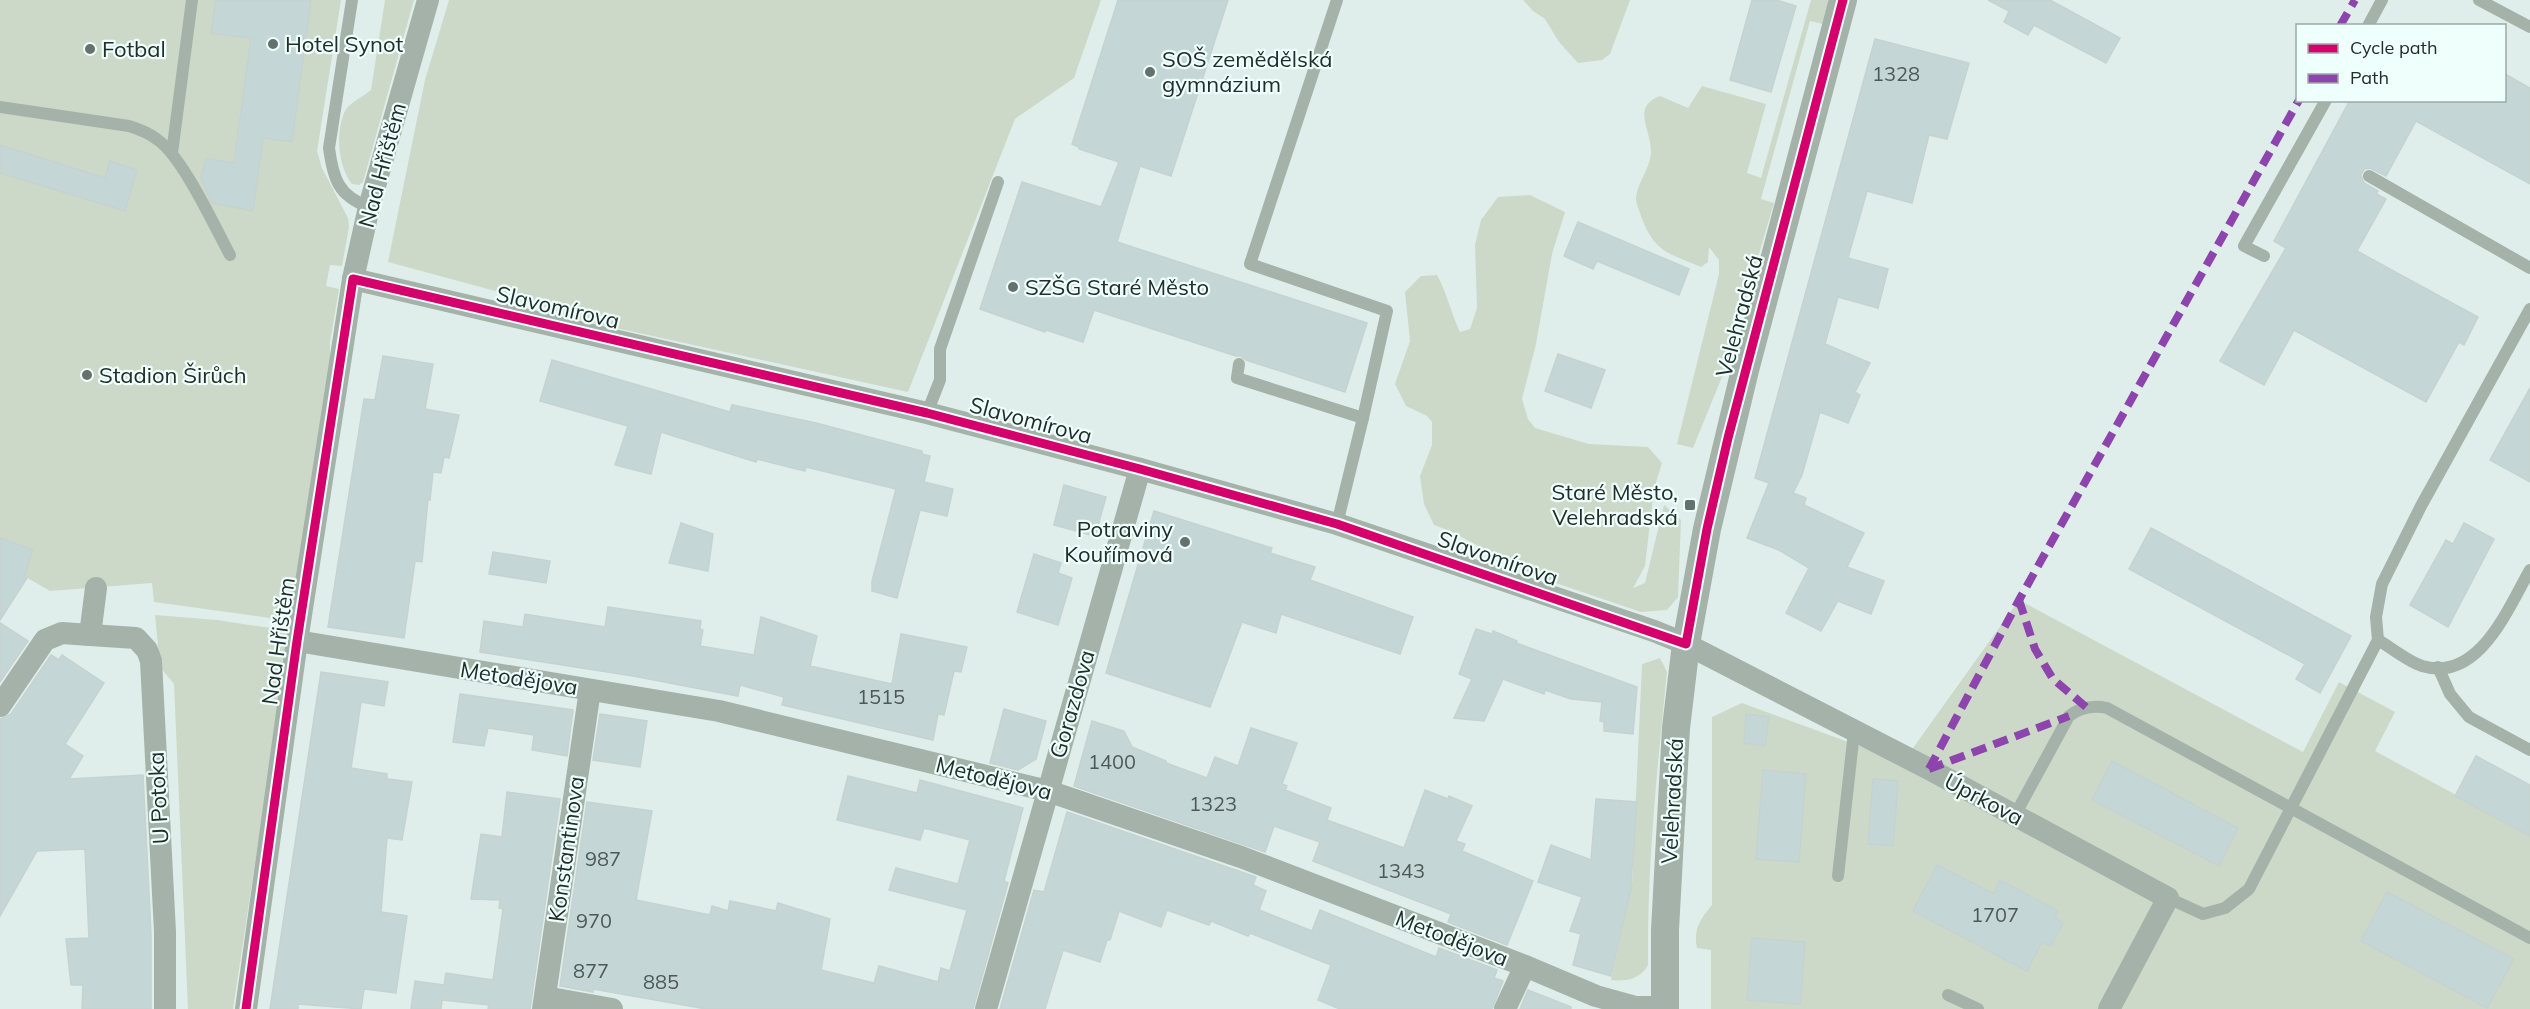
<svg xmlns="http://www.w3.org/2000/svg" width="2530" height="1009" font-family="Mulish,sans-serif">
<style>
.green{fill:#ccd9c8}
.building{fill:#c4d7d6;stroke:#c6d2d0;stroke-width:1.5}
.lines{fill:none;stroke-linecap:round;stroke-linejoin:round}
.service{stroke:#a4b2a9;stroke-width:12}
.minor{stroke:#a4b2a9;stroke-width:22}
.tertiary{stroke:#a4b2a9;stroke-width:28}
.quiet{stroke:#8e44ad;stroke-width:8;stroke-dasharray:15 8;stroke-linecap:butt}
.cycleway-casing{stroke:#effffb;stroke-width:13}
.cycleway{stroke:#d6006c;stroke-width:9}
.poi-dot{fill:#65716d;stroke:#effffb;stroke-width:2}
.labels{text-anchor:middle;stroke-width:4.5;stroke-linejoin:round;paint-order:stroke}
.number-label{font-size:20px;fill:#4d5957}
.poi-label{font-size:22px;fill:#232d2a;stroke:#effffb;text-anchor:start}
.street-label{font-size:22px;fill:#232d2a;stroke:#effffb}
</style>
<rect width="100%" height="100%" fill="#dfeeea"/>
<g class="green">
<polygon points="0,0 341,0 317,151 322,168 348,218 349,227 342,266 330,265 326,286 339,289 330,342 330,374 292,621 154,602 152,583 50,591 0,562"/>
<path d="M385,0h29l-51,182 -4,3 -7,-1c-14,-18 -17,-52 -7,-73 4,-8 19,-15 26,-21z"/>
<polygon points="449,0 1101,0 1074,78 1015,119 908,392 566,317 536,302 388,262 425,80"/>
<polygon points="1523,0 1630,0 1610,54 1602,60 1578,63 1559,42 1545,19 1533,11"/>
<path d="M1811,0h18l-6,24 -13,-3 -49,178 13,4 -50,169 -31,76 -16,-4 42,-170v-14l-10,-13 -1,15 -7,5c-33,-14 -47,-15 -60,-51 -1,-4 -5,-12 -5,-17 1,-17 15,-31 15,-48 0,-22 -20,-44 9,-55l28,12 14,-22 64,18 -19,69 14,5z"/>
<path d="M1530,195l35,17 -13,42 -16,90 -14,55 6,20 7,9 54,16 59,3 14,16 -8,26 -9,77 -12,22 12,-5 19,-78 17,15 -3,77 -11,13 -26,2 -103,-35 -88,-46 -16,-6 -10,-21 -4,-28 12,-31v-23l-5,-6 -21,-10 -11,-22 15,-43 -5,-49 16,-16 16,-1c10,18 14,38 23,57l10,-3 7,-21 -2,-63 6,-25 17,-23z"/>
<path d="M2019,600l284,152 36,-70 56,30 -20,39 155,84v174h-819v-59l-14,-2c-4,-18 3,-29 15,-43v-188l30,-14 161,59z"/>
<polygon points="155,615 217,620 290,631 233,1009 188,1009 174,684 160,667"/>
<path d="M1660,658l7,14c-10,98 -20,195 -19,293 -7,14 -23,17 -37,15l21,-96 10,-220z"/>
</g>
<g class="building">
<polygon points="216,0 311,0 292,142 263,138 253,211 212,203 201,179 206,158 234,163 251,38 211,33"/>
<polygon points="1118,0 1228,0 1171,176 1140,166 1117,242 1367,323 1345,392 1246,360 1241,356 1236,356 1094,310 1083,342 1046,330 1045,332 980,309 1022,182 1101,207 1119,162 1079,149 1079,147 1072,144"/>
<polygon points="1752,0 1776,0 1796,6 1771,92 1730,80"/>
<polygon points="1988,0 2050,0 2120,38 2106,63 2034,25 2028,35 2004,22 2009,11"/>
<polygon points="1875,39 1969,63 1947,139 1929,135 1912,203 1867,191 1848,258 1888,269 1878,308 1838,297 1825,344 1870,363 1855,392 1860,395 1848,423 1820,412 1802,475 1793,493 1806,498 1804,505 1864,533 1847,567 1884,581 1871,614 1838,601 1821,631 1786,613 1809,568 1779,550 1747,538 1769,483 1755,478"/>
<polygon points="2505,74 2530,88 2530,184 2416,121 2386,176 2370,168 2364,169 2361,175 2364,183 2378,191 2376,194 2386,199 2357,251 2478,317 2464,345 2459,342 2426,402 2294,330 2264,385 2220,361 2286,248 2274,241 2350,100 2505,100"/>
<polygon points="0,145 105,178 110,161 137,170 125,211 0,173"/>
<polygon points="1578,222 1689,269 1679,295 1597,261 1593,269 1564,256"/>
<polygon points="1558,354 1605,370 1591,408 1545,391"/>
<polygon points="383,356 433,364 425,409 459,415 449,458 444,457 441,473 433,472 430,500 428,499 422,562 415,561 404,638 328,627 364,399 375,400"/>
<polygon points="552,360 730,412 732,405 816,423 922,451 922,454 930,456 924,482 953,489 947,516 920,510 897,598 872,591 872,581 896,489 806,467 805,471 757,459 756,462 661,432 651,474 615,465 628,426 540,401"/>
<polygon points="2530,388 2530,482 2490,460"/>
<polygon points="1064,485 1106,497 1095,536 1054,525"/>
<polygon points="1154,511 1272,548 1270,553 1315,567 1310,580 1413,617 1400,654 1281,614 1276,633 1242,622 1210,707 1106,673"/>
<polygon points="681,523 713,534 708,571 669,563"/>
<polygon points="2464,523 2494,539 2448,627 2410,605 2446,540 2453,544"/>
<polygon points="2151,528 2351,636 2320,693 2296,679 2305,664 2129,569"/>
<polygon points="0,538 33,550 24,577 27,578 0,620"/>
<polygon points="493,552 550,561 546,583 489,574"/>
<polygon points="1034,554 1061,563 1058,573 1072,578 1058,625 1017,612"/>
<polygon points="608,607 701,621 700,629 703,630 700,646 754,655 761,617 817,636 810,666 892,684 901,634 967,647 961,672 954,671 944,715 938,714 933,740 782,705 784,697 740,685 738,696 633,676 480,652 484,621 523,627 525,614 605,627"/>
<polygon points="0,623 28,641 0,682"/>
<polygon points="1476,629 1492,634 1493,631 1517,641 1516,643 1637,687 1633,734 1604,731 1604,722 1600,721 1602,702 1571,699 1545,690 1544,694 1503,679 1484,721 1454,718 1472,679 1459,674"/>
<polygon points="51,655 59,660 62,655 104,683 65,744 83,756 69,779 143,775 151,934 151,1009 82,1009 83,985 71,985 66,939 89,938 85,849 37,851 0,916 0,719 11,714"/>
<polygon points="321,672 388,682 384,706 361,702 351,768 387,774 387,779 412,782 402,840 387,838 381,912 407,916 396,993 364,989 361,1009 298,1004 298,1009 270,1009"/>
<polygon points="460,694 573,710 567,756 532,750 534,735 488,728 484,746 453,742"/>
<polygon points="1004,709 1046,721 1036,759 1018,770 990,763"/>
<polygon points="600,714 647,721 640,767 593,760"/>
<polygon points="1746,714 1769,717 1765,746 1744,743"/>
<polygon points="1092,721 1124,731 1132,747 1166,761 1166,763 1207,778 1215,757 1238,766 1251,728 1297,743 1282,784 1287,786 1285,790 1331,808 1327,820 1404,848 1425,790 1448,799 1449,796 1472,806 1456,841 1465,844 1462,851 1533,881 1507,945 1448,922 1451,914 1313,861 1320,842 1274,826 1265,852 1074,786"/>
<polygon points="2476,756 2530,785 2530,836 2455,796"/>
<polygon points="2112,761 2238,828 2219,866 2092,800"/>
<polygon points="1763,770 1806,774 1799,862 1756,859"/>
<polygon points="848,776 917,793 920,780 1023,808 1004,881 1008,883 973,1009 706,1009 593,989 593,992 560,986 587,802 652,811 636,900 710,915 712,906 728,911 730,901 776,911 778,903 830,919 821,970 874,983 879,966 938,982 941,968 950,971 967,910 889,890 896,868 958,884 970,840 924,828 920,840 837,820"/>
<polygon points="1873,779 1898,781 1893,846 1868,844"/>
<polygon points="507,792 560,799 530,1009 488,1009 489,1005 442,1000 441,1009 411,1009 415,981 444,985 446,973 493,980 503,909 499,908 500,900 471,899 481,834 502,837"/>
<polygon points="1596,799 1637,802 1631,883 1632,884 1611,976 1573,965 1581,934 1570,931 1582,897 1538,882 1551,845 1591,860"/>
<polygon points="1067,812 1256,877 1253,885 1266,891 1259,910 1312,931 1320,910 1436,957 1439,948 1497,970 1494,978 1503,981 1492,1009 1340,1009 1318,1000 1331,965 1250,933 1248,936 1211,921 1209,925 1167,910 1161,927 1119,911 1110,940 1107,940 1100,962 1063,950 1045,1009 1000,1009 1034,890 1044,892"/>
<polygon points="1937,865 1994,894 2000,880 2058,911 2055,918 2063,923 2051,946 2042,942 2027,971 1913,911"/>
<polygon points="2387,892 2514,959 2487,1008 2361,941"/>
<polygon points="1752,938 1805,942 1800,1004 1747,1000"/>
<polygon points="1528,990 1571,1007 1571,1009 1520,1009"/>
</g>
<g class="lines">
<g class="service">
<path d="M352,0l-23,148c4,30 9,48 40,59"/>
<polyline points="1337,0 1250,264 1387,311 1363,418"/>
<polyline points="2479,0 2530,27"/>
<polyline points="2368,26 2382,0"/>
<path d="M0,107l129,19c10,3 20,7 29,14 25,18 56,85 72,115"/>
<polyline points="172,153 192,0"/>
<polyline points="2369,176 2530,268"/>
<polyline points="2264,256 2244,246 2326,100"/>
<polyline points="1239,364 1237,378 1363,418 1337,524"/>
<polyline points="927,413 940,380 940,349 998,182"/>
<polyline points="2378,640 2376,617 2382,584 2421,506 2530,309"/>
<polyline points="2438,667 2450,694 2469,717 2530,750"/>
<path d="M2015,815l54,-99c12,-9 24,-11 38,-8l423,230"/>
<polyline points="1838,876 1854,732"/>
<path d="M2168,898l35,16 22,-6 24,-19 129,-249c14,8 29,21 44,26 57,17 86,-58 108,-96"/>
<polyline points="1948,995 1978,1009"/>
</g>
<g class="minor">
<polyline points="353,279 927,413 1140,469 1337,524 1654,631 1686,644 1929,769 2168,898 2109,1009"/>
<polyline points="90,635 136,638 147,650 151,661 165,932 165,1009"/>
<polyline points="297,641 719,711 1048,791 1241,857 1525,966 1596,996 1636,1007 1665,1007"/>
<polyline points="0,706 45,640 62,633 90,635 96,588"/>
<polyline points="545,997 612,1009"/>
<polyline points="246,1009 297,641 353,279 369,207 428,0"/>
<polyline points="543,1009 590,690"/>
<polyline points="986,1009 1140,469"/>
<polyline points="1505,1009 1525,966"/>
</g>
<polyline class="tertiary" points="1665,1009 1665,930 1676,728 1686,644 1707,529 1745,370 1843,0"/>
<g class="quiet">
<polyline points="2340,26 2355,0"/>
<polyline points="2019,600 2035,649 2053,679 2086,707"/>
<polyline points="1929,769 2019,600 2299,100"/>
<polyline points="1929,769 2069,716"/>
</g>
<defs>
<polyline id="cycleway" points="246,1009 297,641 353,279 927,413 1140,469 1337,524 1686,644 1707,529 1728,438 1843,0"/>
</defs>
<use href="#cycleway" class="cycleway-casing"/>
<use href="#cycleway" class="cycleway"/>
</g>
<g class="poi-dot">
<circle cx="273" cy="44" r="6"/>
<circle cx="90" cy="49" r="6"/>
<circle cx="1150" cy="72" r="6"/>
<circle cx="1013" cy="287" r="6"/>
<circle cx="87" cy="375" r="6"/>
<rect x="1684" y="499" width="12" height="12" rx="3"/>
<circle cx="1185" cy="542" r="6"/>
</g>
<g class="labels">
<g class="number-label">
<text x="1896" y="81">1328</text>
<text x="881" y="704">1515</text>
<text x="1112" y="769">1400</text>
<text x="1213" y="811">1323</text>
<text x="603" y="866">987</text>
<text x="1401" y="878">1343</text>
<text x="1995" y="922">1707</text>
<text x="594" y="928">970</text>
<text x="591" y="978">877</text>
<text x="661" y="989">885</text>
</g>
<g class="poi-label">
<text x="285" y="52">Hotel Synot</text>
<text x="102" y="57">Fotbal</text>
<text x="1162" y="67">SOŠ zemědělská<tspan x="1162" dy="25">gymnázium</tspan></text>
<text x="1025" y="295">SZŠG Staré Město</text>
<text x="99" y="383">Stadion Širůch</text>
<text x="1678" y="500" text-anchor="end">Staré Město,<tspan x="1678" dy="25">Velehradská</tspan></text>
<text x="1173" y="537" text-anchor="end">Potraviny<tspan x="1173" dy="25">Kouřímová</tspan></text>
</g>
<g class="street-label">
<text transform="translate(382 165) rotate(-75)" y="8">Nad Hřištěm</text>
<text transform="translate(558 307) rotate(13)" y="8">Slavomírova</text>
<text transform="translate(1739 316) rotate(-75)" y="8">Velehradská</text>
<text transform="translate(1031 420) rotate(15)" y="8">Slavomírova</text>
<text transform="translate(1498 558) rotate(19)" y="8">Slavomírova</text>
<text transform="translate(278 641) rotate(-82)" y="8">Nad Hřištěm</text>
<text transform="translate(519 678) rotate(9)" y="8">Metodějova</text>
<text transform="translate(1072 704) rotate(-74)" y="8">Gorazdova</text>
<text transform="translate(994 778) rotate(14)" y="8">Metodějova</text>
<text transform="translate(158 798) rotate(-93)" y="8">U Potoka</text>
<text transform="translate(1984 799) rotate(28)" y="8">Úprkova</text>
<text transform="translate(1672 801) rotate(-87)" y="8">Velehradská</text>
<text transform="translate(566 849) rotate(-82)" y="8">Konstantinova</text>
<text transform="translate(1452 938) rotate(21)" y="8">Metodějova</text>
</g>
</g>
<rect x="2296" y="24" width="210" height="78" fill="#effffb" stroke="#9daba7" stroke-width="1.5"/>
<rect x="2308" y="44" width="30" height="9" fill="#d6006c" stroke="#9daba7" stroke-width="1.5"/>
<text x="2350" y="54" font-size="18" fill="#232d2a">Cycle path</text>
<rect x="2308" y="74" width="30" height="9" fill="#8e44ad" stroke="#9daba7" stroke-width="1.5"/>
<text x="2350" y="84" font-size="18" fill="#232d2a">Path</text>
</svg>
